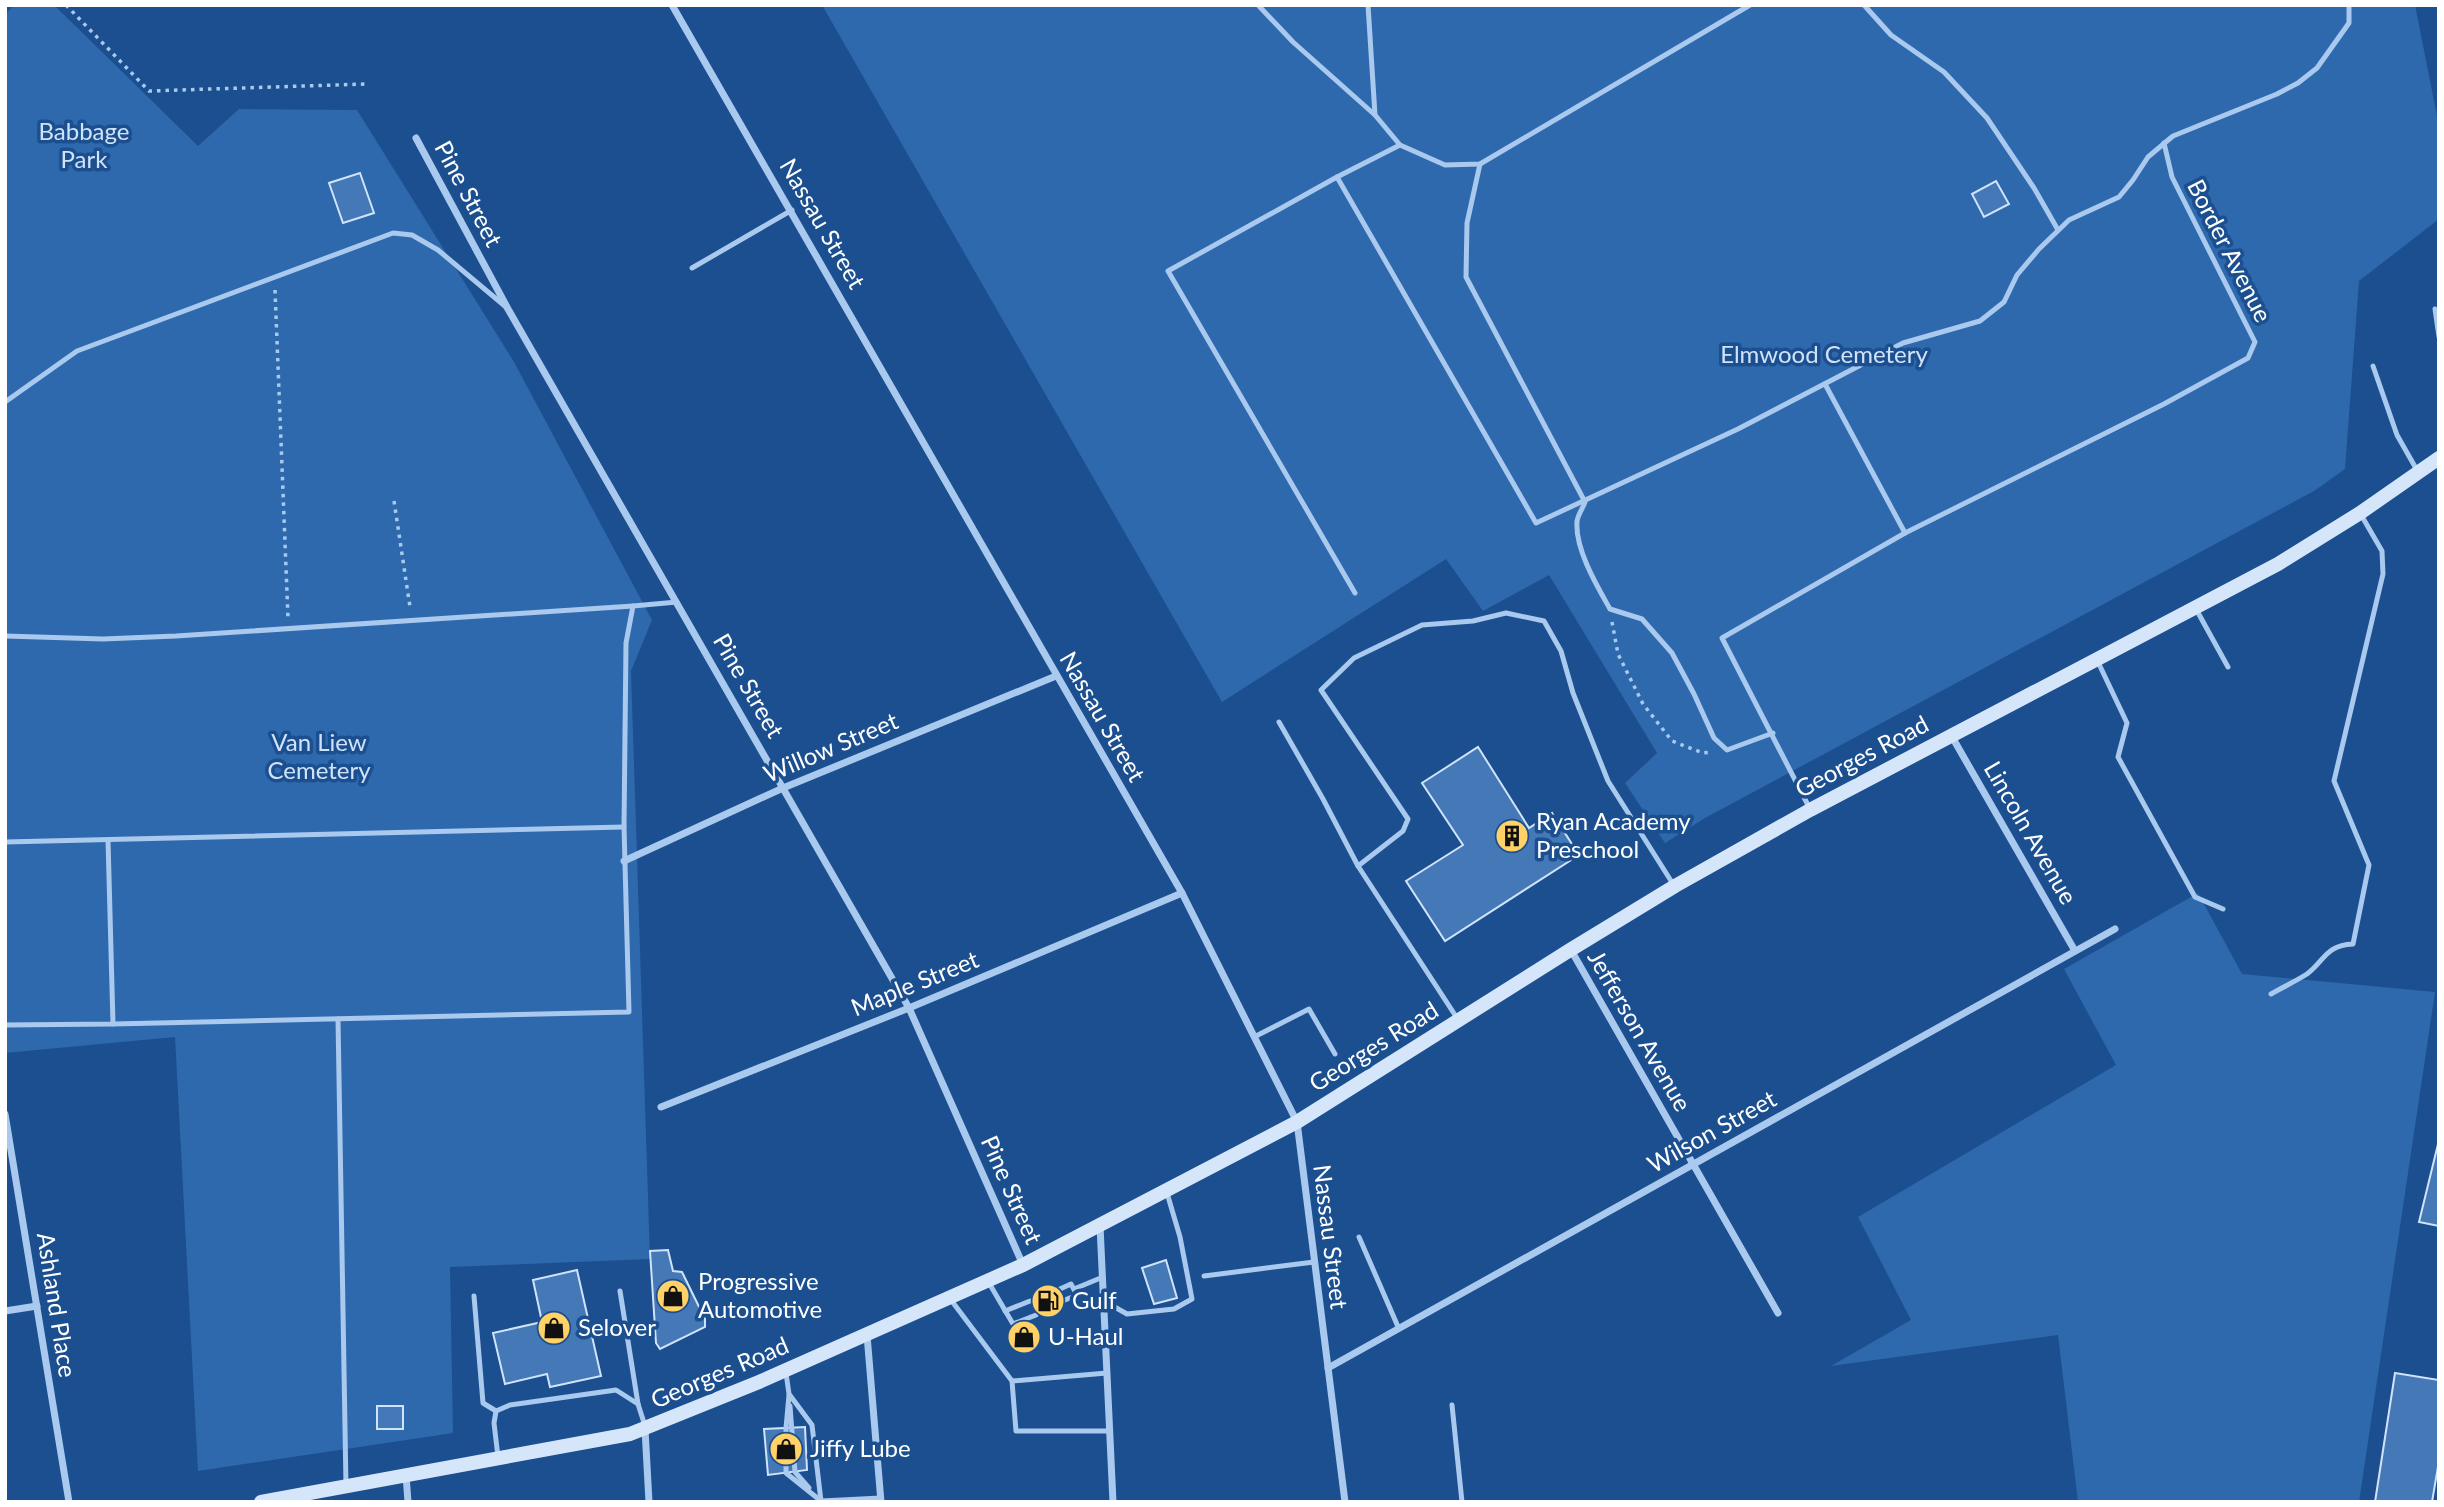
<svg xmlns="http://www.w3.org/2000/svg" width="2444" height="1507" font-family="Lato,sans-serif">
<style>
.green{fill:#2e69ad}
.building{fill:#4478b7;stroke:#cfe3fa;stroke-width:2}
.lines{fill:none;stroke-linecap:round;stroke-linejoin:round}
.path{stroke:#a9c9ee;stroke-width:3.5;stroke-dasharray:3.5 5;stroke-linecap:butt}
.lane{stroke:#a9c9ee;stroke-width:5}
.street{stroke:#a9c9ee;stroke-width:7}
.secondary{stroke:#d6e6fa;stroke-width:14}
.labels{text-anchor:middle;stroke-width:7;stroke-linejoin:round;paint-order:stroke}
.park-label{font-size:24px;fill:#cfe3fa;stroke:#1b4f8f}
.street-label{font-size:24px;fill:#fff;stroke:#1b4f8f}
.poi-label{font-size:24px;fill:#fff;stroke:#1b4f8f;text-anchor:start}
</style>
<rect width="100%" height="100%" fill="#1b4f8f"/>
<g class="green">
<polygon points="14,5 54,5 198,146 239,109 357,110 514,362 652,620 631,671 650,1259 450,1267 453,1433 198,1471 175,1037 5,1053 5,15"/>
<polygon points="822,5 2415,5 2439,126 2439,219 2359,281 2345,469 2314,491 1705,818 1665,843 1625,783 1657,753 1549,575 1483,611 1446,559 1222,702"/>
<polygon points="2198,893 2242,974 2435,992 2359,1502 2078,1502 2058,1335 1831,1366 1911,1320 1858,1217 2116,1065 2064,969"/>
</g>
<g class="building">
<polygon points="360,173 374,213 343,223 329,183"/>
<polygon points="1996,181 2009,204 1984,217 1972,194"/>
<polygon points="1478,747 1529,828 1552,813 1579,855 1445,941 1406,881 1463,845 1422,783"/>
<polygon points="2439,1140 2439,1226 2419,1222"/>
<polygon points="668,1250 673,1271 682,1272 705,1319 705,1327 660,1349 656,1343 650,1251"/>
<polygon points="1166,1260 1177,1298 1154,1304 1142,1268"/>
<polygon points="577,1270 601,1376 550,1387 547,1374 505,1384 493,1333 542,1322 533,1280"/>
<polygon points="2395,1373 2439,1380 2439,1461 2432,1502 2375,1502"/>
<rect x="377" y="1406" width="26" height="23"/>
<polygon points="805,1427 807,1470 768,1475 764,1429"/>
</g>
<g class="lines">
<g class="path">
<polyline points="66,5 149,91 366,84"/>
<polyline points="275,290 288,618"/>
<polyline points="394,501 410,607"/>
<polyline points="1612,622 1618,654 1643,704 1672,741 1703,753 1712,752"/>
</g>
<g class="lane">
<polyline points="1258,5 1293,42 1375,115"/>
<polyline points="1368,5 1375,115 1400,145"/>
<polyline points="1864,5 1891,35 1944,72 1987,118 2034,188 2058,230"/>
<path d="M1480,164l-13,59 -1,54 119,225c-2,6 -8,14 -8,20 -2,27 20,64 33,87l32,10 30,34 22,41 20,44 13,12 46,-17"/>
<polyline points="1337,177 1536,523 1738,429 1903,343 1980,321 2004,302 2017,275 2039,249 2069,220 2119,197 2133,180 2148,157 2173,136 2277,94 2298,83 2317,68 2349,23 2349,5"/>
<polyline points="692,268 792,210"/>
<polyline points="2435,309 2439,337"/>
<polyline points="2373,366 2397,435 2418,472"/>
<polyline points="1825,384 1905,533"/>
<polyline points="5,402 77,351 393,233 412,235 438,250 506,307"/>
<polyline points="1355,593 1168,271 1337,177 1400,145 1445,165 1480,164 1750,5"/>
<polyline points="2196,609 2228,667"/>
<polyline points="5,636 103,639 176,636 633,606"/>
<polyline points="2098,662 2127,723 2118,757 2195,897 2223,909"/>
<polyline points="1279,722 1323,799 1358,866 1457,1018"/>
<polyline points="1810,809 1722,638 1905,533 2164,404 2248,358 2255,342 2172,177 2164,143"/>
<polyline points="5,842 624,827"/>
<polyline points="1358,866 1403,831 1408,819 1321,690 1354,658 1422,625 1473,621 1506,613 1544,621 1561,651 1573,693 1608,781 1673,884"/>
<path d="M2271,994c12,-7 25,-13 36,-20 18,-14 19,-29 46,-30l16,-79 -35,-84 49,-207 -1,-23 -22,-38"/>
<polyline points="338,1019 346,1486"/>
<polyline points="113,1024 629,1012 624,827 626,643 633,606 677,602"/>
<polyline points="5,1025 113,1024 108,840"/>
<polyline points="1254,1037 1309,1009 1335,1054"/>
<polyline points="1359,1237 1399,1329"/>
<polyline points="1204,1276 1314,1262"/>
<polyline points="989,1283 1013,1324 1036,1315"/>
<polyline points="1060,1289 1071,1284 1077,1295 1065,1300"/>
<polyline points="1074,1289 1103,1277"/>
<polyline points="620,1291 638,1404"/>
<polyline points="474,1296 483,1403 496,1411"/>
<polyline points="951,1300 1012,1381 1016,1431 1110,1431"/>
<polyline points="1104,1301 1127,1314 1174,1309 1192,1299 1180,1237 1167,1193"/>
<polyline points="1005,1311 1030,1301"/>
<polyline points="786,1373 789,1394 812,1425 821,1501 881,1498"/>
<polyline points="1012,1381 1107,1373"/>
<polyline points="789,1395 786,1428 786,1473 821,1501"/>
<polyline points="1452,1405 1462,1502"/>
<polyline points="790,1406 795,1472 809,1488"/>
<polyline points="498,1457 494,1423 496,1411 510,1405 616,1390 638,1404 645,1426"/>
</g>
<g class="street">
<polyline points="672,5 1182,893 1297,1122 1345,1502"/>
<polyline points="416,138 508,309 909,1008 1023,1265"/>
<polyline points="1951,735 2075,951"/>
<polyline points="624,861 783,788 1056,676"/>
<polyline points="1571,950 1778,1313"/>
<polyline points="661,1107 909,1008 1182,893"/>
<polyline points="5,1114 69,1502"/>
<polyline points="1100,1226 1113,1502"/>
<polyline points="5,1311 37,1306"/>
<polyline points="867,1335 881,1502"/>
<polyline points="1328,1368 2115,929"/>
<polyline points="645,1429 649,1502"/>
<polyline points="406,1475 408,1502"/>
</g>
<polyline class="secondary" points="261,1502 630,1434 759,1382 1023,1265 1297,1122 1570,950 1675,886 1810,810 2278,564 2360,513 2439,458"/>
</g>
<defs>
<symbol id="building-disc" viewBox="-11 -11 22 22"><circle r="9.5" fill="#ffd166" stroke="#1b4f8f"/><path d="M-4-6H4V6H1V3H-1V6H-4ZM-2.5-4.3h1.7v1.8h-1.7ZM.8-4.3h1.7v1.8H.8ZM-2.5-1h1.7V.8h-1.7ZM.8-1h1.7V.8H.8Z" fill="#111"/></symbol>
<symbol id="shop-disc" viewBox="-11 -11 22 22"><circle r="9.5" fill="#ffd166" stroke="#1b4f8f"/><path d="M-5-2.5h2.3a2.7 3.5 0 0 1 5.4 0H5L5.5 6h-11ZM-1.5-2.5h3a1.5 2.3 0 0 0-3 0Z" fill="#111"/></symbol>
<symbol id="fuel-disc" viewBox="-11 -11 22 22"><circle r="9.5" fill="#ffd166" stroke="#1b4f8f"/><path d="M-5.5-6h7V0h2V4h1.3V-2.5L3-4.5l.8-.8L6-3V5H2.5V1h-1V6h-7ZM-4.2-4.7v3.2H.2V-4.7Z" fill="#111"/></symbol>
</defs>
<g fill-rule="evenodd">
<use href="#building-disc" x="1493" y="817" width="38" height="38"/>
<use href="#shop-disc" x="654" y="1277" width="38" height="38"/>
<use href="#fuel-disc" x="1029" y="1282" width="38" height="38"/>
<use href="#shop-disc" x="535" y="1309" width="38" height="38"/>
<use href="#shop-disc" x="1005" y="1318" width="38" height="38"/>
<use href="#shop-disc" x="767" y="1430" width="38" height="38"/>
</g>
<g class="labels">
<g class="park-label">
<text x="84" y="140">Babbage<tspan x="84" dy="28">Park</tspan></text>
<text x="1824" y="363">Elmwood Cemetery</text>
<text x="319" y="751">Van Liew<tspan x="319" dy="28">Cemetery</tspan></text>
</g>
<g class="street-label">
<text transform="translate(468 194) rotate(62)" y="8">Pine Street</text>
<text transform="translate(822 224) rotate(60)" y="8">Nassau Street</text>
<text transform="translate(2229 251) rotate(63)" y="8">Border Avenue</text>
<text transform="translate(748 686) rotate(60)" y="8">Pine Street</text>
<text transform="translate(1102 717) rotate(60)" y="8">Nassau Street</text>
<text transform="translate(831 748) rotate(-23)" y="8">Willow Street</text>
<text transform="translate(1862 757) rotate(-28)" y="8">Georges Road</text>
<text transform="translate(2030 833) rotate(60)" y="8">Lincoln Avenue</text>
<text transform="translate(915 984) rotate(-22)" y="8">Maple Street</text>
<text transform="translate(1639 1031) rotate(60)" y="8">Jefferson Avenue</text>
<text transform="translate(1374 1047) rotate(-32)" y="8">Georges Road</text>
<text transform="translate(1712 1132) rotate(-29)" y="8">Wilson Street</text>
<text transform="translate(1011 1190) rotate(66)" y="8">Pine Street</text>
<text transform="translate(1330 1237) rotate(83)" y="8">Nassau Street</text>
<text transform="translate(56 1305) rotate(81)" y="8">Ashland Place</text>
<text transform="translate(720 1373) rotate(-23)" y="8">Georges Road</text>
</g>
<g class="poi-label">
<text x="1536" y="830">Ryan Academy<tspan x="1536" dy="28">Preschool</tspan></text>
<text x="698" y="1290">Progressive<tspan x="698" dy="28">Automotive</tspan></text>
<text x="1072" y="1309">Gulf</text>
<text x="578" y="1336">Selover</text>
<text x="1048" y="1345">U-Haul</text>
<text x="810" y="1457">Jiffy Lube</text>
</g>
</g>
<rect width="2444" height="1507" fill="none" stroke="#ffffff" stroke-width="14"/>
</svg>
